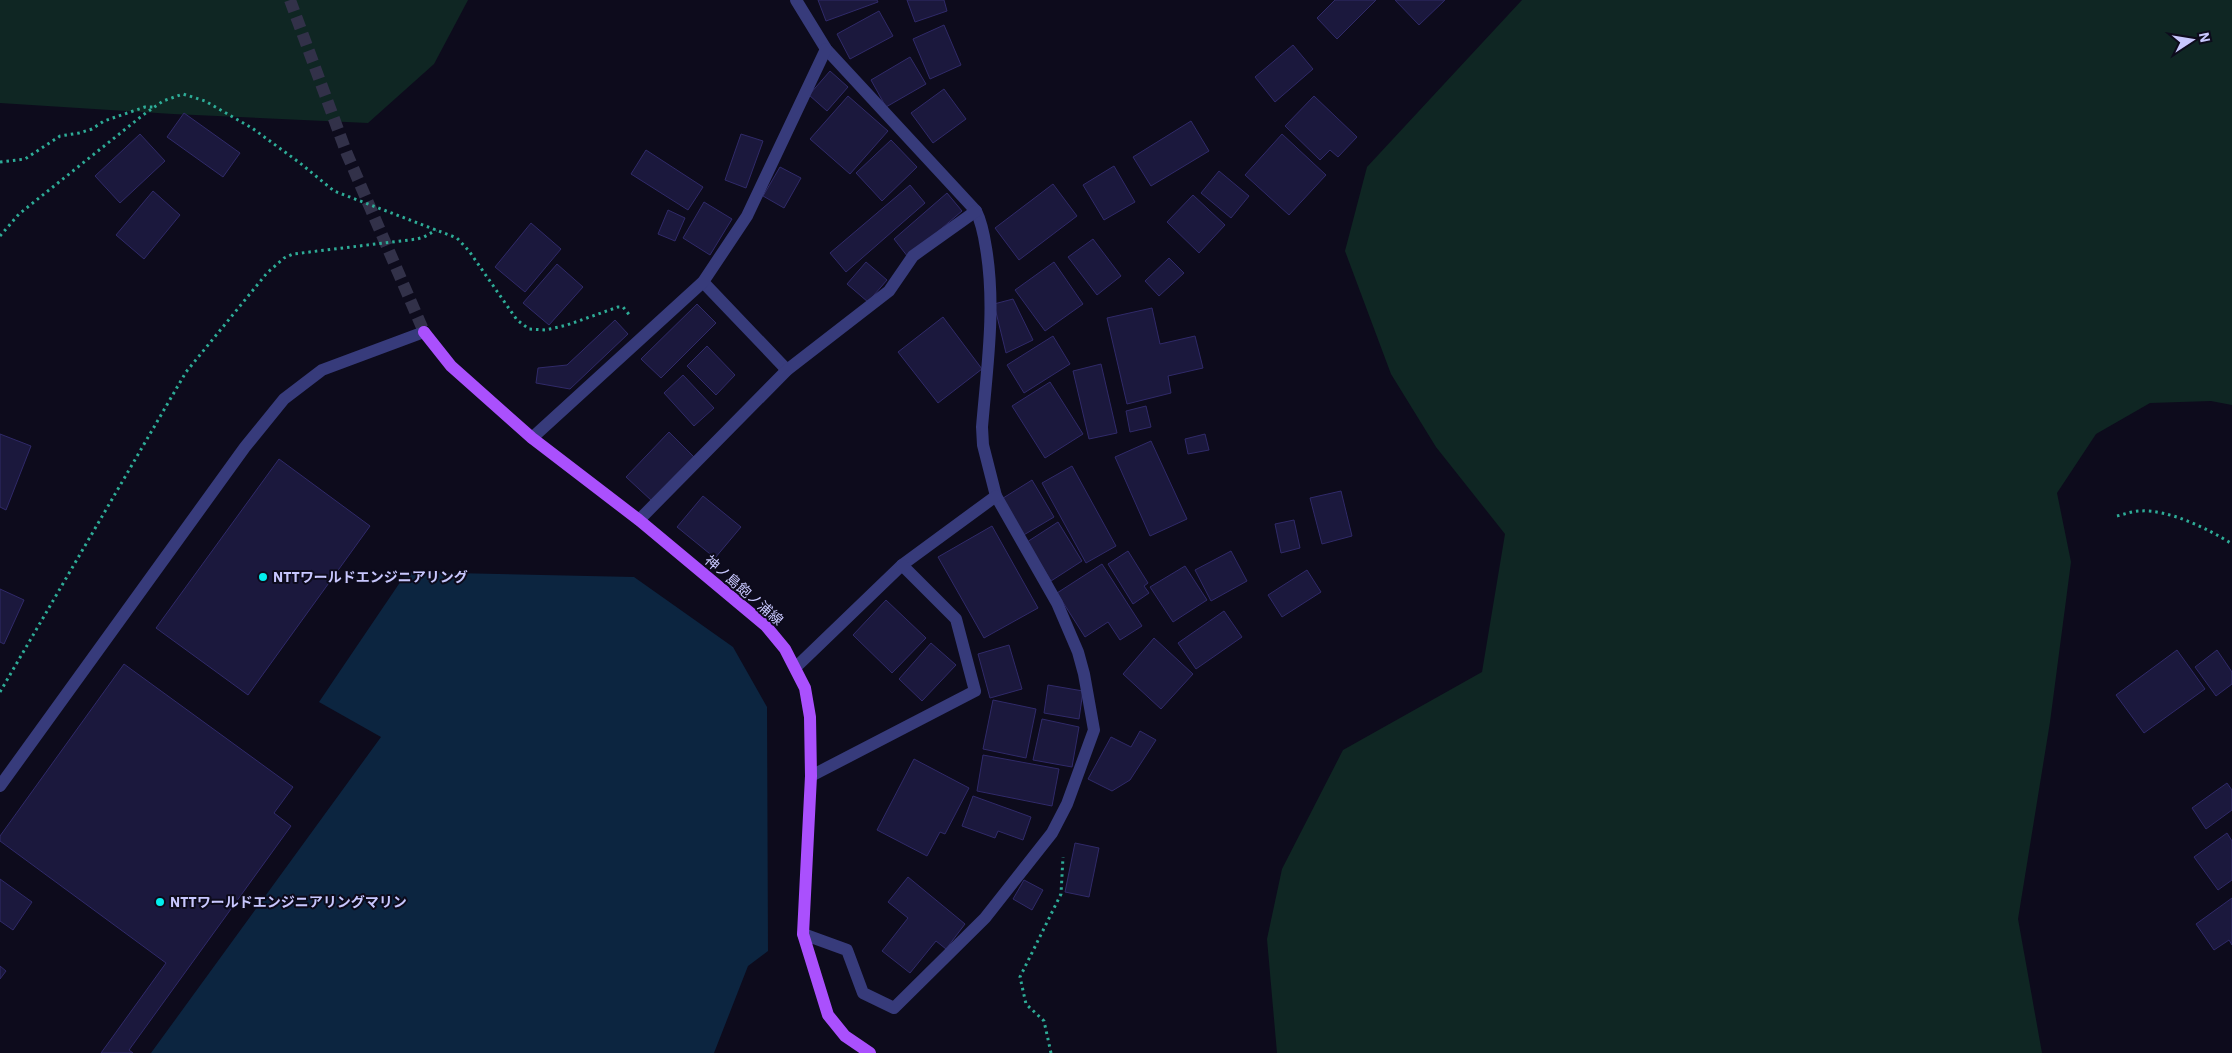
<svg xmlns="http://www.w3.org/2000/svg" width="2232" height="1053" font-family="'IBM Plex Sans','Noto Sans JP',sans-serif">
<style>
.green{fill:#0f2623}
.water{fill:#0c2540}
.building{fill:#1b183d;stroke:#302a69}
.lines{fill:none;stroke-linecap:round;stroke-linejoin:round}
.major-tunnel{stroke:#323149;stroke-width:12;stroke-dasharray:12 6;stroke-linecap:butt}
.path{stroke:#2eac97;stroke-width:3;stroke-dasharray:2.5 4;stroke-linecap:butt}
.minor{stroke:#373b7b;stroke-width:12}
.major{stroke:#aa50fd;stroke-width:12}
.poi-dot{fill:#03efee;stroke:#0d0b1c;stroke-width:2}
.labels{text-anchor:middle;stroke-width:4;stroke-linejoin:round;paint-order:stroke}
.poi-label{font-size:14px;font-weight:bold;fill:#c8c7fe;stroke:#0d0b1c;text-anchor:start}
.street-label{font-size:14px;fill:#c8c7fe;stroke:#0d0b1c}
</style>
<rect width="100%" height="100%" fill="#0d0b1c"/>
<g class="green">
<polygon points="0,0 468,0 434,64 368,123 173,114 0,103"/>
<polygon points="1522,0 2232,0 2232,405 2211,401 2150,403 2096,434 2057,493 2071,562 2050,722 2018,919 2042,1053 1277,1053 1267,939 1282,869 1343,750 1482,672 1505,534 1436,447 1391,374 1345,251 1367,167"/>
</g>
<polygon class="water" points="407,572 634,577 733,647 767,707 768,951 748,966 714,1053 151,1053 381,737 319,702"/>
<g class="building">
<polygon points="818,0 877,0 878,2 826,21"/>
<polygon points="907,0 944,0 947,11 915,22"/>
<polygon points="1335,0 1376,0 1337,39 1317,18"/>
<polygon points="1395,0 1445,0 1419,25"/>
<polygon points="879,11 893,36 850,59 837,34"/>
<polygon points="944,25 961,65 930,79 913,39"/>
<polygon points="1293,45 1313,69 1275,102 1255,77"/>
<polygon points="910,57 926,84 886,107 871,80"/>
<polygon points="830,71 848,87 827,111 809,95"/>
<polygon points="944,89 966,119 933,143 911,113"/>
<polygon points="848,96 888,131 850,174 810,139"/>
<polygon points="1314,96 1357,137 1338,157 1330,150 1320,160 1285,126"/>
<polygon points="184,113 240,153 223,177 167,137"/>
<polygon points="1191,121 1209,151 1151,186 1133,157"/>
<polygon points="140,134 165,161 120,203 95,176"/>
<polygon points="741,134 763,141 746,188 725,180"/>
<polygon points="1282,134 1326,175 1289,215 1245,175"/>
<polygon points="891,140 917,167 882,201 856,173"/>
<polygon points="646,150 703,187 688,210 631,174"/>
<polygon points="1114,166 1135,202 1104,220 1083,185"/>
<polygon points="780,167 801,178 784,208 763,196"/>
<polygon points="1219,171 1249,196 1231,218 1201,193"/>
<polygon points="1053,184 1077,216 1019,260 995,228"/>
<polygon points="910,185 925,203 846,272 830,253"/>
<polygon points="153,191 180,215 144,259 116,235"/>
<polygon points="947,193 962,211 908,257 894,239"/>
<polygon points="1193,195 1225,225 1199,253 1167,222"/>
<polygon points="704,202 732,219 710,255 683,238"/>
<polygon points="668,210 685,218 675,241 658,234"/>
<polygon points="531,223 561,249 525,292 495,267"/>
<polygon points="1093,239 1121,276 1097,295 1068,257"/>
<polygon points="1169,258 1184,273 1159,296 1145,281"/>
<polygon points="866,262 887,280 868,302 847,284"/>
<polygon points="1054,262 1083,304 1045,331 1015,290"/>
<polygon points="557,264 583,287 549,325 523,303"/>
<polygon points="1013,299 1033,340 1006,353 994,304"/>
<polygon points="697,304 716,323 661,378 641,359"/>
<polygon points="1152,308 1160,344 1195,336 1203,368 1168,376 1171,393 1127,404 1107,318"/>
<polygon points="943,317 982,369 938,403 898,352"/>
<polygon points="615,320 628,334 570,389 536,383 538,368 567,365"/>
<polygon points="1053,336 1070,364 1024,393 1007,365"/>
<polygon points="707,346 735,375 716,395 687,366"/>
<polygon points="1101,364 1117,433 1089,439 1073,371"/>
<polygon points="683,375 714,408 694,426 664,393"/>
<polygon points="1050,382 1083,434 1045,458 1012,406"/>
<polygon points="1146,406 1151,427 1130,432 1126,411"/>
<polygon points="669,432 694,457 652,501 626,477"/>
<polygon points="0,434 31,446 6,510 0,507"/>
<polygon points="1205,434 1209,450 1188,454 1185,439"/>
<polygon points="1151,441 1187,519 1150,536 1115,457"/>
<polygon points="279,459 370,526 248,695 156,628"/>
<polygon points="1072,466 1116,546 1086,563 1042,483"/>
<polygon points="1032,480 1054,517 1022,536 1000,500"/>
<polygon points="1341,491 1352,536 1322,544 1310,498"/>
<polygon points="703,496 741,527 715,558 677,527"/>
<polygon points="1294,520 1300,548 1281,553 1275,524"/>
<polygon points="1058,522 1082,561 1051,581 1027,542"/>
<polygon points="992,526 1038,608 984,638 938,557"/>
<polygon points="1128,551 1148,583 1144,586 1149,593 1133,604 1108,564"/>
<polygon points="1231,551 1247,581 1211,601 1195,570"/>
<polygon points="1102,564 1142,626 1120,640 1108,622 1085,637 1057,593"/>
<polygon points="1185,566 1207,600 1173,622 1150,587"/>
<polygon points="1307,570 1321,592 1282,617 1268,595"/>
<polygon points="0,589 24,600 4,644 0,642"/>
<polygon points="886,600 926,638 892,673 853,635"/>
<polygon points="1224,611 1242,637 1196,669 1178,643"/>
<polygon points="1154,638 1193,674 1161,709 1123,674"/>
<polygon points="931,643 956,665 922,701 899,679"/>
<polygon points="1009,645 1022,689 990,698 978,654"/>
<polygon points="2177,650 2205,689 2144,733 2116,695"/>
<polygon points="2217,650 2232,672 2232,684 2216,696 2195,667"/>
<polygon points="124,664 293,787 274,813 291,826 129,1050 133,1053 101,1053 166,963 0,841 0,836"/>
<polygon points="1048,685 1083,691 1079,719 1044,713"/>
<polygon points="993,700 1036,709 1026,758 983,749"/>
<polygon points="1042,719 1079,727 1072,767 1033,760"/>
<polygon points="1140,731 1156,740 1130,780 1112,791 1088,779 1111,737 1131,747"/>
<polygon points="983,755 1059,769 1052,806 977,791"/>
<polygon points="914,759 969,788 945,834 940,832 927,856 877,830"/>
<polygon points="2227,783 2232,790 2232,810 2206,829 2192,808"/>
<polygon points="973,796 1031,817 1023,840 998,831 995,838 962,826"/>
<polygon points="2227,833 2232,841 2232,880 2218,890 2194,857"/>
<polygon points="1075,843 1099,848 1089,897 1065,892"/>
<polygon points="908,877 965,924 946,949 936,941 910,973 882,951 908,918 888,902"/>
<polygon points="0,879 32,902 13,930 0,921"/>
<polygon points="1024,880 1043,890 1032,910 1013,899"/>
<polygon points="2232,898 2232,945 2229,940 2214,950 2196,924"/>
<polygon points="0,966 6,971 0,979"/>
</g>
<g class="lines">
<polyline class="major-tunnel" points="290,0 347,154 424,332"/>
<g class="path">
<polyline points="0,162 25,159 60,136 79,133 92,129 104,121 145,107 153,107"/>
<polyline points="0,236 19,214 143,115 163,101 183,94 205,101 252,128 300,163 334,191 457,238 469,251 517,320 529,329 546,330 567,325 618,307 623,307 631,317"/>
<path d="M2117,516c8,-2 16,-5 23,-5 28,-2 69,18 92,33"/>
<polyline points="0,692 186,372 267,273 284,258 293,254 417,239 424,237 436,230"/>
<polyline points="1051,1053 1044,1021 1026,1004 1020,977 1061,894 1063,857"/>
</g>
<g class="minor">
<path d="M796,0l30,49 150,162c6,12 8,24 10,37 10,59 1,119 -4,179l1,18 13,51 61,107 21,49 6,22 10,56 -27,74 -15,29 -67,85 -91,90 -31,-15 -16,-43 -44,-16"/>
<polyline points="703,282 787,370"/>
<polyline points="532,438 703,282 747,216 826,49"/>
<polyline points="639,520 787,370 889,291 913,256 976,211"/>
<polyline points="795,668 902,565 996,496"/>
<polyline points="811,776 975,691 956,619 902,565"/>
<polyline points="0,786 245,447 284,399 322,370 424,332"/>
</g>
<polyline class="major" points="424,332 451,366 532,438 639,520 766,626 785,649 805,688 810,717 811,776 803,934 828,1015 845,1036 870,1053"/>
</g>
<g class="poi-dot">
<circle cx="263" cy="577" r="5"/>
<circle cx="160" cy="902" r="5"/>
</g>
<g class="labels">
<g class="poi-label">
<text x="273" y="582">NTTワールドエンジニアリング</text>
<text x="170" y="907">NTTワールドエンジニアリングマリン</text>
</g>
<g class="street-label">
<text transform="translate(744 590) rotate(41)" y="5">神ノ島飽ノ浦線</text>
</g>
</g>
<g transform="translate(2192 40) rotate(78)" stroke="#0d0b1c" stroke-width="4" paint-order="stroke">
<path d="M0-4L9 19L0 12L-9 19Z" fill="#c8c7fe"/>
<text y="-8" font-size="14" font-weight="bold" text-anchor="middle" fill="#c8c7fe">N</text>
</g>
</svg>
